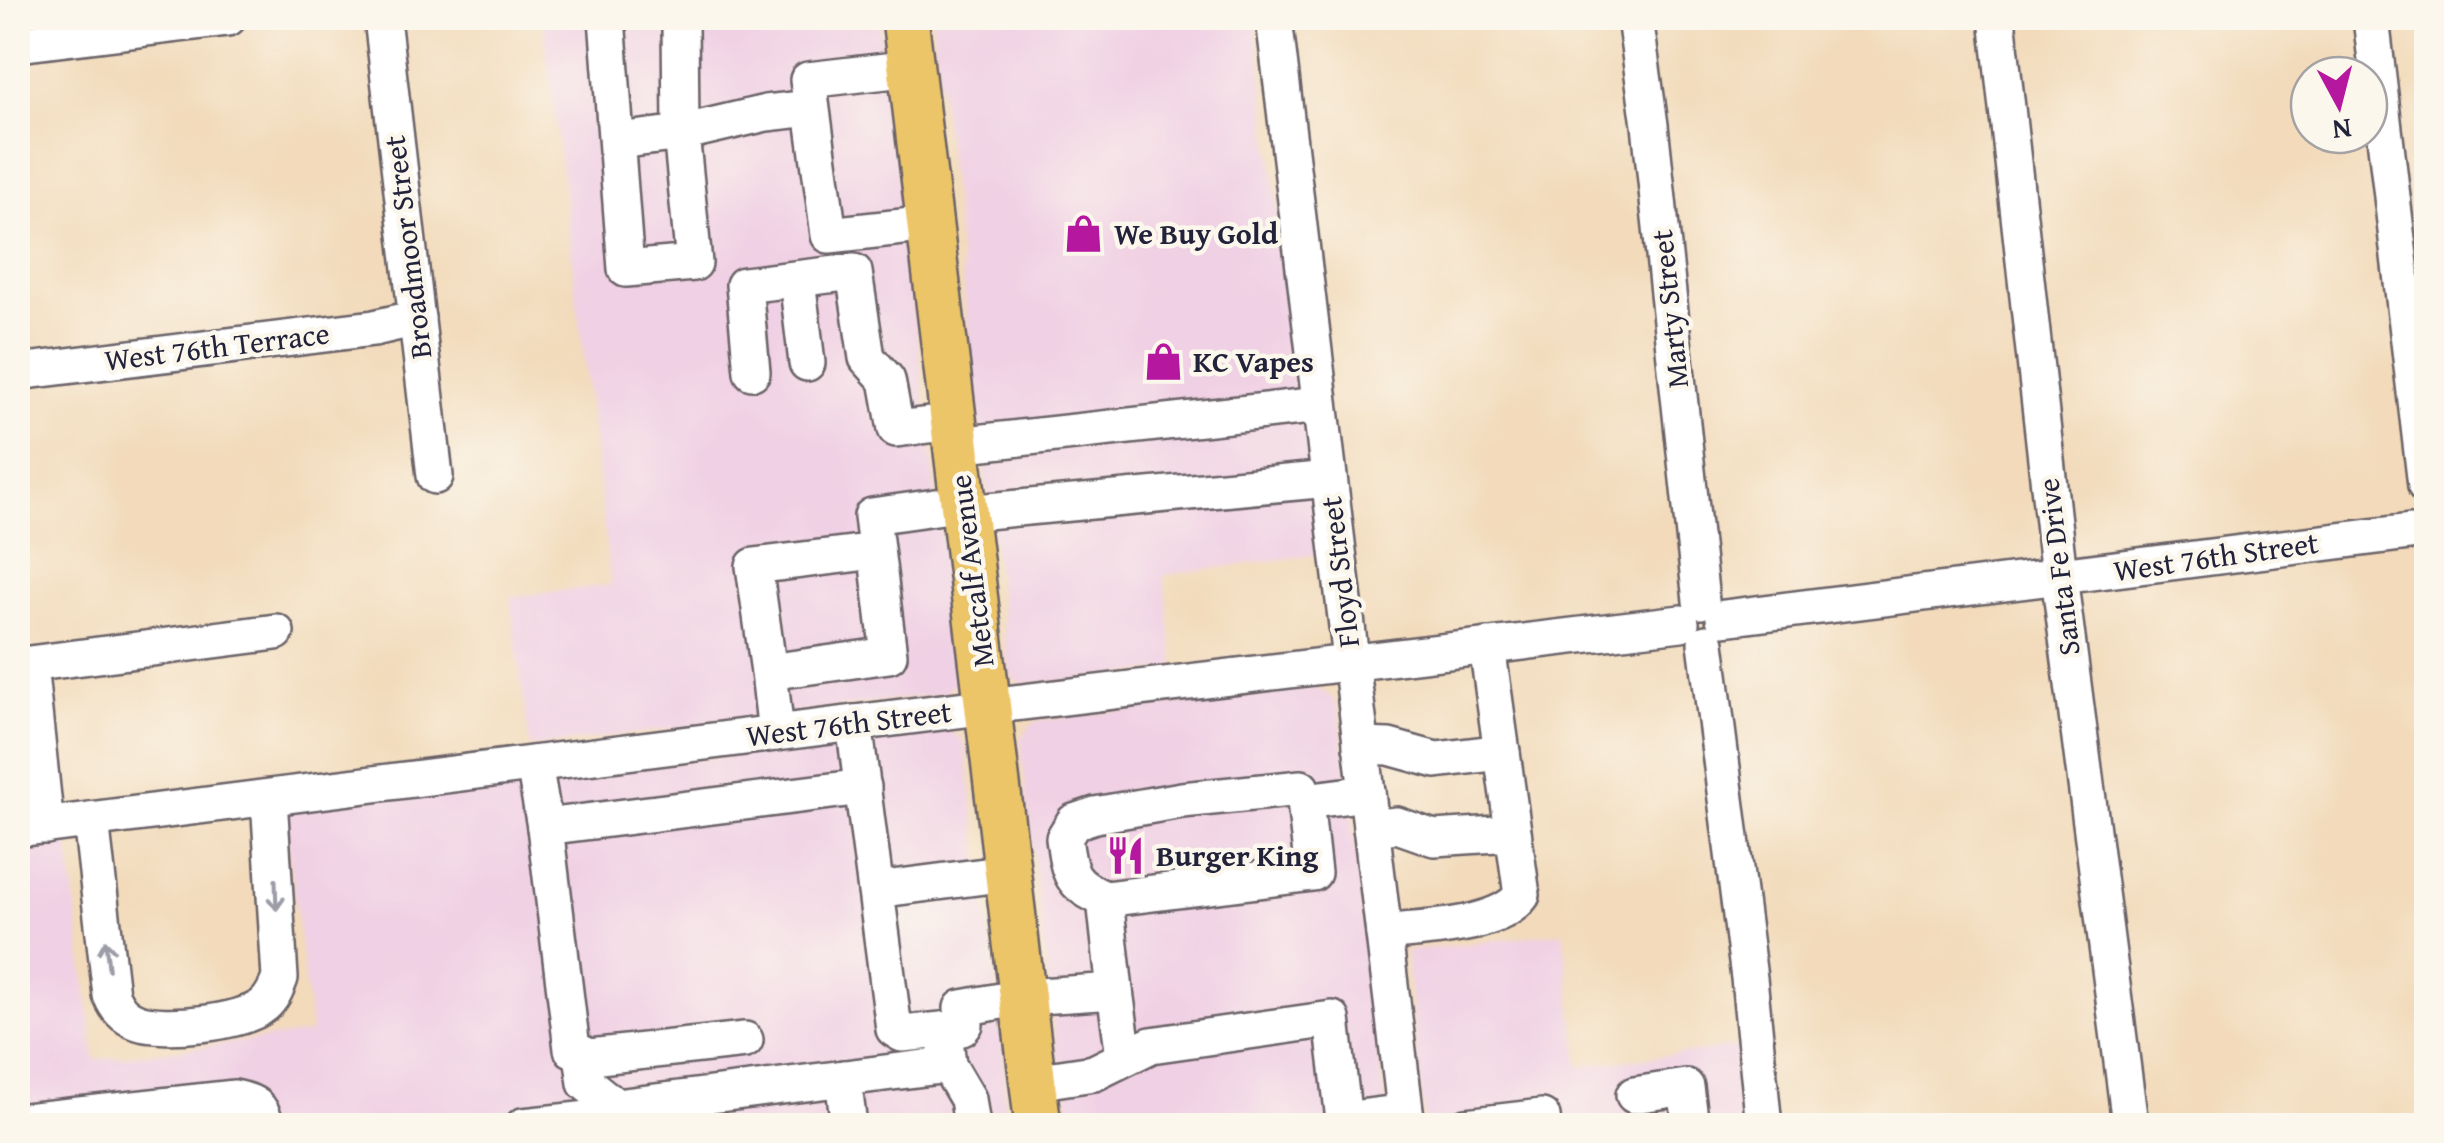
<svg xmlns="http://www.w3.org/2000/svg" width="2444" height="1143" font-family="'Gentium Book Plus',serif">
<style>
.built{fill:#f0d0e4}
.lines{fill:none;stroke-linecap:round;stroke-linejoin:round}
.minor-casing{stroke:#6b6267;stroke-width:40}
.major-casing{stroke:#6b6267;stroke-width:50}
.minor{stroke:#fff;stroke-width:35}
.major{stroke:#edc569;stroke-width:45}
.oneway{stroke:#9c9ca7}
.labels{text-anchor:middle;stroke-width:9;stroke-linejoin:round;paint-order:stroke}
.poi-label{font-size:30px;font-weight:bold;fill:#22223b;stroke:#fbf7ec;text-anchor:start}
.street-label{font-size:30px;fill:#22223b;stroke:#fbf7ec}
</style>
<rect width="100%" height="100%" fill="#fbf7ec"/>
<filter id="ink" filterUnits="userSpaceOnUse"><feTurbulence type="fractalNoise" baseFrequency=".01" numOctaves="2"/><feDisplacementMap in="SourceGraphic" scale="20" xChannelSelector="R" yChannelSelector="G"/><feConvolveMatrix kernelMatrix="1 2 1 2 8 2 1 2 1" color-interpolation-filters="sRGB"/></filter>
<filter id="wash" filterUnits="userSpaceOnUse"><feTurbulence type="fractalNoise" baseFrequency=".0048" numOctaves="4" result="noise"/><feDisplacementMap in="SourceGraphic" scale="40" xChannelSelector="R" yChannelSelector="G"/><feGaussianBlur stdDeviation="2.25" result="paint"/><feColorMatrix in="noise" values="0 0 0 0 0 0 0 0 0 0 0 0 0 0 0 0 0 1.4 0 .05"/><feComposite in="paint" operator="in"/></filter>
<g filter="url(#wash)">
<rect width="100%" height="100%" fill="#f2daba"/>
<g class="built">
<polygon points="543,18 879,18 957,668 954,683 944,694 530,747 510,597 611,585"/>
<polygon points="932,18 1255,18 1320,554 1164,575 1175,669 1021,685 1008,672"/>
<polygon points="1307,688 1318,688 1334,699 1340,716 1388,1125 1073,1125 1056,1049 1020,739 1033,723 1043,720"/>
<polygon points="950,730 963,741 966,750 1004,1048 1005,1125 18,1125 18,842 67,835 95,1060 311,1033 284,808"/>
<polygon points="1563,932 1579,1066 1738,1047 1747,1125 1425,1125 1405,951"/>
</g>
</g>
<g filter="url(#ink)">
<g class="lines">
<defs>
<g id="minor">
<polyline points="382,18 435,476"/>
<polyline points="607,18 626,269 694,263 681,133 618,141"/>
<polyline points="1274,18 1407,1126"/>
<polyline points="1635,18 1650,125 1701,601"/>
<polyline points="1997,18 2059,576 2129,1116 2127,1126"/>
<polyline points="2371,18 2426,486"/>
<polyline points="680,20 681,133 766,113 811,108"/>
<polyline points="18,44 228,18"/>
<polyline points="912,68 808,80 829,235 930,224"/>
<polyline points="797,279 807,363"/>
<polyline points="18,372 374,328 417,318"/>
<polyline points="752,372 744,285 854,272 867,358 887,380 896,429 954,422"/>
<polyline points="957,445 1320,405"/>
<polyline points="965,513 1329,479"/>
<polyline points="1724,618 2410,532"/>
<polyline points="1706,643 1749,978 1764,1126"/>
<polyline points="769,672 754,566 876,551"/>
<polyline points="854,723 894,1029 902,1034 962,1028 965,1024 962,1008 1023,997 1115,991 1124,1056"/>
<polyline points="776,733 769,672 889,655 872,516 964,503"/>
<polyline points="1361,746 1389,747 1436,760 1502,752"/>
<polyline points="534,764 545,827 863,787"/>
<path d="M91,820l20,175c6,14 13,22 27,27 26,9 105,1 126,-17 8,-7 12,-16 16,-27l-11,-180"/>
<polyline points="46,826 29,664 276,632"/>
<polyline points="545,827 572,1049 590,1057 745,1040"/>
<polyline points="1371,828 1397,825 1434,838 1513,833"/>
<polyline points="18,829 989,706 1681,623"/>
<polyline points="876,890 1008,873"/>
<path d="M1105,899c-36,-15 -36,-26 -41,-61l10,-16 21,-7 87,-15 119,-12 4,13"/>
<path d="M1384,933c37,-5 115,-5 138,-38l-35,-249"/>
<polyline points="1115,991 1105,899 1313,873 1305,801 1367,793"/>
<polyline points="582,1054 586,1083 616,1107"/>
<polyline points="948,1065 968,1099 972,1126"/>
<polyline points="843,1078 849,1126"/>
<polyline points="1034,1082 1094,1073 1151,1045 1332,1019 1344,1120 1405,1112"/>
<polyline points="1634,1095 1686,1087 1691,1126"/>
<path d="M18,1125l7,-4 210,-23c19,4 27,8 31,28"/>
<polyline points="523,1126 617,1116"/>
<polyline points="618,1126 616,1107 948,1065 944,1030"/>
<polyline points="1466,1126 1542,1117 1543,1126"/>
</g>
<polyline id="major" points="905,18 1038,1126"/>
</defs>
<use href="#minor" class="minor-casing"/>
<use href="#major" class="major-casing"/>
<use href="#minor" class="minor"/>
<use href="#major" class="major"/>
</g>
<defs><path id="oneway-shaft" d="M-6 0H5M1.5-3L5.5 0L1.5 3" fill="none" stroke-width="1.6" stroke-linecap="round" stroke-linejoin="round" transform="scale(2.5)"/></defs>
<g class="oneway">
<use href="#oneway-shaft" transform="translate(276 895) rotate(88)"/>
<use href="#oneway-shaft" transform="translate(107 955) rotate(-97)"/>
</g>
</g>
<defs>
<symbol id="shop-bare" viewBox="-9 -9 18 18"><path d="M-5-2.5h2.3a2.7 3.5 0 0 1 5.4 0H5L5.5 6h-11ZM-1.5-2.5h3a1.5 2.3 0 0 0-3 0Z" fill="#b5179e" stroke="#fbf7ec" stroke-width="2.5" paint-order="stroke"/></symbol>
<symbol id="restaurant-bare" viewBox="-9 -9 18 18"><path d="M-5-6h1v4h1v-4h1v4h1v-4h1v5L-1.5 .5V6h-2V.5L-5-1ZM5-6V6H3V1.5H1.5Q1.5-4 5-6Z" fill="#b5179e" stroke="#fbf7ec" stroke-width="2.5" paint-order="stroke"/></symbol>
</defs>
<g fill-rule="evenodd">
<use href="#shop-bare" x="1056" y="206" width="55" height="55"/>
<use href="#shop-bare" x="1136" y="334" width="55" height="55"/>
<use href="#restaurant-bare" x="1098" y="828" width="55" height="55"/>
</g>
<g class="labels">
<g class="poi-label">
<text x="1114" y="244">We Buy Gold</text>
<text x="1193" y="372">KC Vapes</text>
<text x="1156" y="866">Burger King</text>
</g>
<g class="street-label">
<text transform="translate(408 247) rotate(-97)" y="10">Broadmoor Street</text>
<text transform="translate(1670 309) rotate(-96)" y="10">Marty Street</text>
<text transform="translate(217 347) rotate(-7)" y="10">West 76th Terrace</text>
<text transform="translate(2216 557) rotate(-8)" y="10">West 76th Street</text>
<text transform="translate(2059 567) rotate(-97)" y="10">Santa Fe Drive</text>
<text transform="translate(972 571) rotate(-97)" y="10">Metcalf Avenue</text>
<text transform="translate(1340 572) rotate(-97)" y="10">Floyd Street</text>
<text transform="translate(849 724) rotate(-7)" y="10">West 76th Street</text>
</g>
</g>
<rect width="2444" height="1143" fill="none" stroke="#fbf7ec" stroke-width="60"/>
<g transform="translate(2339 105) rotate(173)"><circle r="48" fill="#fbf7ec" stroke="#a4a2a5" stroke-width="2.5"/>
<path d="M0-8L18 38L0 25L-18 38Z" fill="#b5179e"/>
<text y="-15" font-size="28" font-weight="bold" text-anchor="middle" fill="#22223b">N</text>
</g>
</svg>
